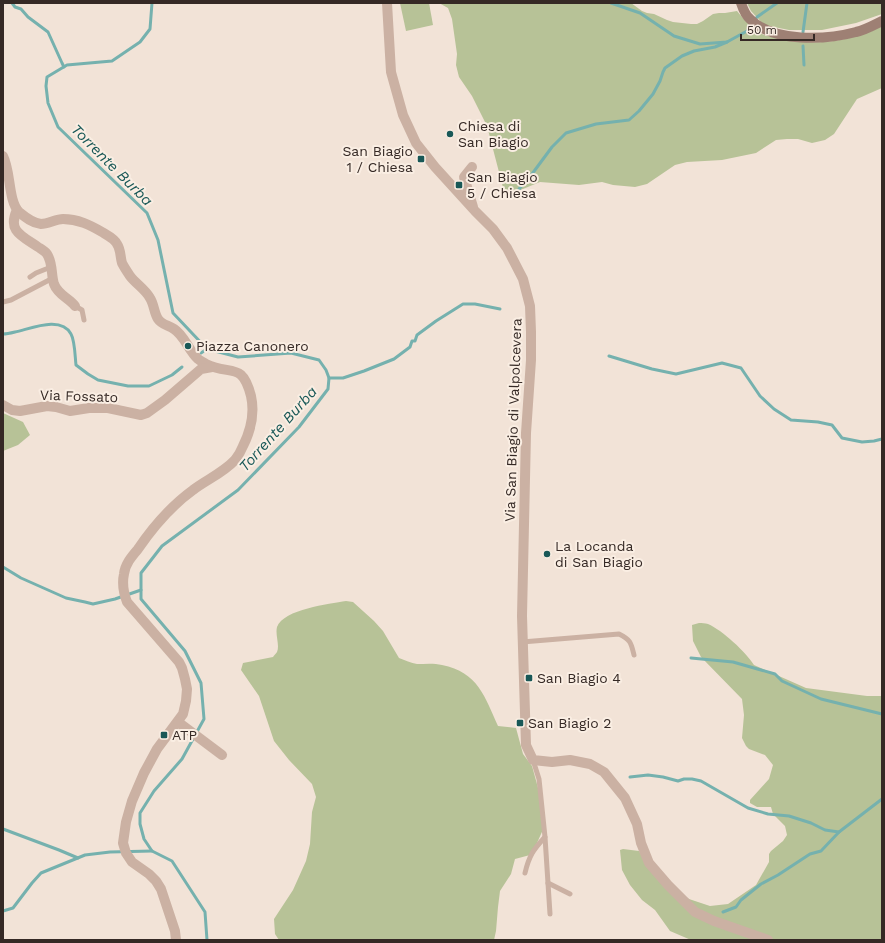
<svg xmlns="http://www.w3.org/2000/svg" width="885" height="943" font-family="'Work Sans',sans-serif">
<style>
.green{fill:#b7c297}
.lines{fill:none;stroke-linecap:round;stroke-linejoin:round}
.stream{stroke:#75b1ae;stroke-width:3}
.lane{stroke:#cbb1a3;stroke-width:5}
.street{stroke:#cbb1a3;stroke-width:10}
.secondary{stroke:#9e8074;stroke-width:10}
.poi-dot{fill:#195857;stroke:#faeee3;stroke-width:1.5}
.labels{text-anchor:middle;stroke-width:4;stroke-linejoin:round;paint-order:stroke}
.poi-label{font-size:14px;fill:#352925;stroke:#faeee3;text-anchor:start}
.street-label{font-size:14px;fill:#352925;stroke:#faeee3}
.water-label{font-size:15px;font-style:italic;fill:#195857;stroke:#faeee3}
</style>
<rect width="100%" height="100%" fill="#f2e3d7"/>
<g class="green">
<polygon points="400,3 429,3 433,25 406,31"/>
<path d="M439,3h192l11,8 5,2 7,1 13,6 6,2 18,2h6l6,-3 10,-7 6,-1h6l12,-2c7,9 15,17 25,23 4,2 8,2 12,3 28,8 61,7 88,-3 7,-2 13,-6 20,-9v63l-25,11 -23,35 -9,6 -13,3 -14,-4h-11l-11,1 -20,13 -34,7 -35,2 -12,3 -28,19 -12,3 -22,-2 -11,-3 -23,3 -39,-3 -22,9 -12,8 -19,-73 -15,-30 -13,-19 -3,-12 1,-11 -5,-35 -4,-11z"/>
<polygon points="747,3 882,3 882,14 856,23 822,30 789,30 764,25 751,11"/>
<polygon points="3,413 23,422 30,435 18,445 3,451"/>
<path d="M346,601l7,1 21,19 9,10 16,27c6,2 12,5 18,6 8,0 17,-1 25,1 36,7 43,32 56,61l18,2 7,26 9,12 11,40 2,19 -8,18 -7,12 -15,4 -4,15 -11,17 -2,16 -2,24 -2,9h-215l-4,-6 -1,-15 19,-29 13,-29 4,-17 2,-32 4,-15 -4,-13 -23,-24 -15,-19 -15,-45 -18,-26 2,-7 30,-6c1,-2 3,-3 4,-5 3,-7 -2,-17 0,-25 7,-18 52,-23 69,-26z"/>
<path d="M699,623c3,0 6,0 9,1 14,6 38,28 46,41l52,23 61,8h15v244h-191l-21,-9 -15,-21 -13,-10 -12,-15 -8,-15 -2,-20 3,-1 16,2 15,24 35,24 21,7 18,-2 28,-19 13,-23v-8l2,-3 12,-10 4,-6 -2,-9 -12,-12 -2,-7h-14l-7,-4v-3l19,-21 4,-14 -8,-10 -16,-6 -3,-3 -4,-8 2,-23 -2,-16 -41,-42 -8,-16 -1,-16z"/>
</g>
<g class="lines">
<g class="stream">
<polyline points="12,3 15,7 21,9 28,17 48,32 62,63 64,67"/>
<polyline points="152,3 150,29 140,42 112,61 67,65 47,77 46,86 48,103 58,127 147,213 158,240 173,313 207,349 238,357 291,353 319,360 326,370 329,378 328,389 299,427 238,490 162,546 141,573 141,599 185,651 201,683 204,719 182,759 154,791 140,813 140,824 144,839 152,851 172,861 205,912 207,940"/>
<polyline points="611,3 640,13 674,36 700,44 727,42 747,31 757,17 777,3"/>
<polyline points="803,32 807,3"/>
<polyline points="803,46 804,65"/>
<polyline points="519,189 529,177 532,174 552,147 566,133 596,124 629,120 639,111 653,94 660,81 663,72 665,68 682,56 694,51 715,47 727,42"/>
<path d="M3,334c4,0 8,-1 12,-2 15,-3 46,-17 56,2 4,7 4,23 5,31l12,9 10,6 30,6h21l23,-11 10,-8"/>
<polyline points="201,353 207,349"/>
<polyline points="609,356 652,369 676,374 722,363 741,368 760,396 774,409 791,420 818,422 832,425 842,438 862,442 874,441 882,439"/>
<polyline points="329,378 343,378 364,371 394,359 410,347 412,341 415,341 417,335 436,321 463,304 475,304 500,309"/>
<polyline points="3,567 21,578 66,598 85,602 93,604 115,599 141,590"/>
<polyline points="691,658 733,662 775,674 782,681 821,699 882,714"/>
<polyline points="630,777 648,775 663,777 678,781 684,779 692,779 701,781 748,808 768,814 789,816 811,823 825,830 839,832 882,799"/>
<polyline points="3,829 59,850 78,858"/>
<polyline points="3,911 13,908 32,883 41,873 85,855 110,852 152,851"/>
<polyline points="723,912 736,907 741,900 761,884 778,875 810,854 821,851 839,832"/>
</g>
<g class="lane">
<polyline points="30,277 36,273 51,267"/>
<polyline points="3,302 11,300 53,278"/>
<polyline points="75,306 82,310 84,320"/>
<path d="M522,642l97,-8c12,6 12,9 15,21"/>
<polyline points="533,760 539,779 545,837 550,914"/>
<path d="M525,873c4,-17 8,-23 20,-36"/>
<polyline points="548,883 570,894"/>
</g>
<g class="street">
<polyline points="387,3 391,72 403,115 416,143 435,167 475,211 493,229 507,248 523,279 530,306 531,332 531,360 526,433 522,616 526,745 533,760 552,762 570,760 590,764 604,772 625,798 637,824 641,843 649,863 668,885 695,912 714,921 768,940"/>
<path d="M3,156c8,15 5,45 16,56 6,5 13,11 22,12 7,0 15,-5 22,-5 15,0 27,6 39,13 5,3 13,7 15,12 4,6 3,12 5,19 2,4 6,10 8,13 6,8 15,13 20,22 4,6 4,15 8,21 4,6 10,6 16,10 11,7 14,21 24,30 2,2 5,3 8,5 25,12 36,-3 45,32 4,18 0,34 -8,50 -2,5 -5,10 -8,14 -12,13 -29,20 -42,30 -22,16 -40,37 -55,59 -6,7 -13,15 -14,25 -2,9 0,20 3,28l52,60 3,6 3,11 2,10 -1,12 -3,13 -26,35 -13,24 -12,28 -6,21 -3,21 3,10 6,9 17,12 7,7 5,8 14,42 1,9"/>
<polyline points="472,167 464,177 473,207"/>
<path d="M17,210c-10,21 5,26 21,37 3,2 7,4 9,7 6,9 4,21 7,30 4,11 15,14 21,22"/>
<polyline points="3,405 12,410 20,411 47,406 56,407 70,411 89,408 108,408 141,415 147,413 165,400 201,369 212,367"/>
<polyline points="178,722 222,755"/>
</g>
<path class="secondary" d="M741,3c2,6 4,12 9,16 24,24 76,21 106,13 9,-2 18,-7 26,-11"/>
</g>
<g class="poi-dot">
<circle cx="450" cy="134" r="4"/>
<rect x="417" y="155" width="8" height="8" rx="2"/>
<rect x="455" y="181" width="8" height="8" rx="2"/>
<circle cx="188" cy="346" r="4"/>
<circle cx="547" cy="554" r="4"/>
<rect x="525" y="674" width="8" height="8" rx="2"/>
<rect x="516" y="719" width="8" height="8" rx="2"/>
<rect x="160" y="731" width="8" height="8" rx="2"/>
</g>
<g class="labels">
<g class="poi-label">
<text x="458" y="131">Chiesa di<tspan x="458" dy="16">San Biagio</tspan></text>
<text x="413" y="156" text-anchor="end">San Biagio<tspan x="413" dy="16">1 / Chiesa</tspan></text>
<text x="467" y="182">San Biagio<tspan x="467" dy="16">5 / Chiesa</tspan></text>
<text x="196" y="351">Piazza Canonero</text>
<text x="555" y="551">La Locanda<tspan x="555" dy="16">di San Biagio</tspan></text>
<text x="537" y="683">San Biagio 4</text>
<text x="528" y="728">San Biagio 2</text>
<text x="172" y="740">ATP</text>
</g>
<g class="street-label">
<text transform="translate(79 396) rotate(2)" y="5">Via Fossato</text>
<text transform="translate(513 420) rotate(-88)" y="5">Via San Biagio di Valpolcevera</text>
</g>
<g class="water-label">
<text transform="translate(112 165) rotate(45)" y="5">Torrente Burba</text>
<text transform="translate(278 429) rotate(-48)" y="5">Torrente Burba</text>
</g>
</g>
<rect width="885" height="943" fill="none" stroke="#352925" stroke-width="8"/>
<path d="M741 34v6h73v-6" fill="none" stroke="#352925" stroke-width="2"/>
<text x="747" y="34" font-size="12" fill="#352925" stroke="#faeee3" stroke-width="3" paint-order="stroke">50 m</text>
</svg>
